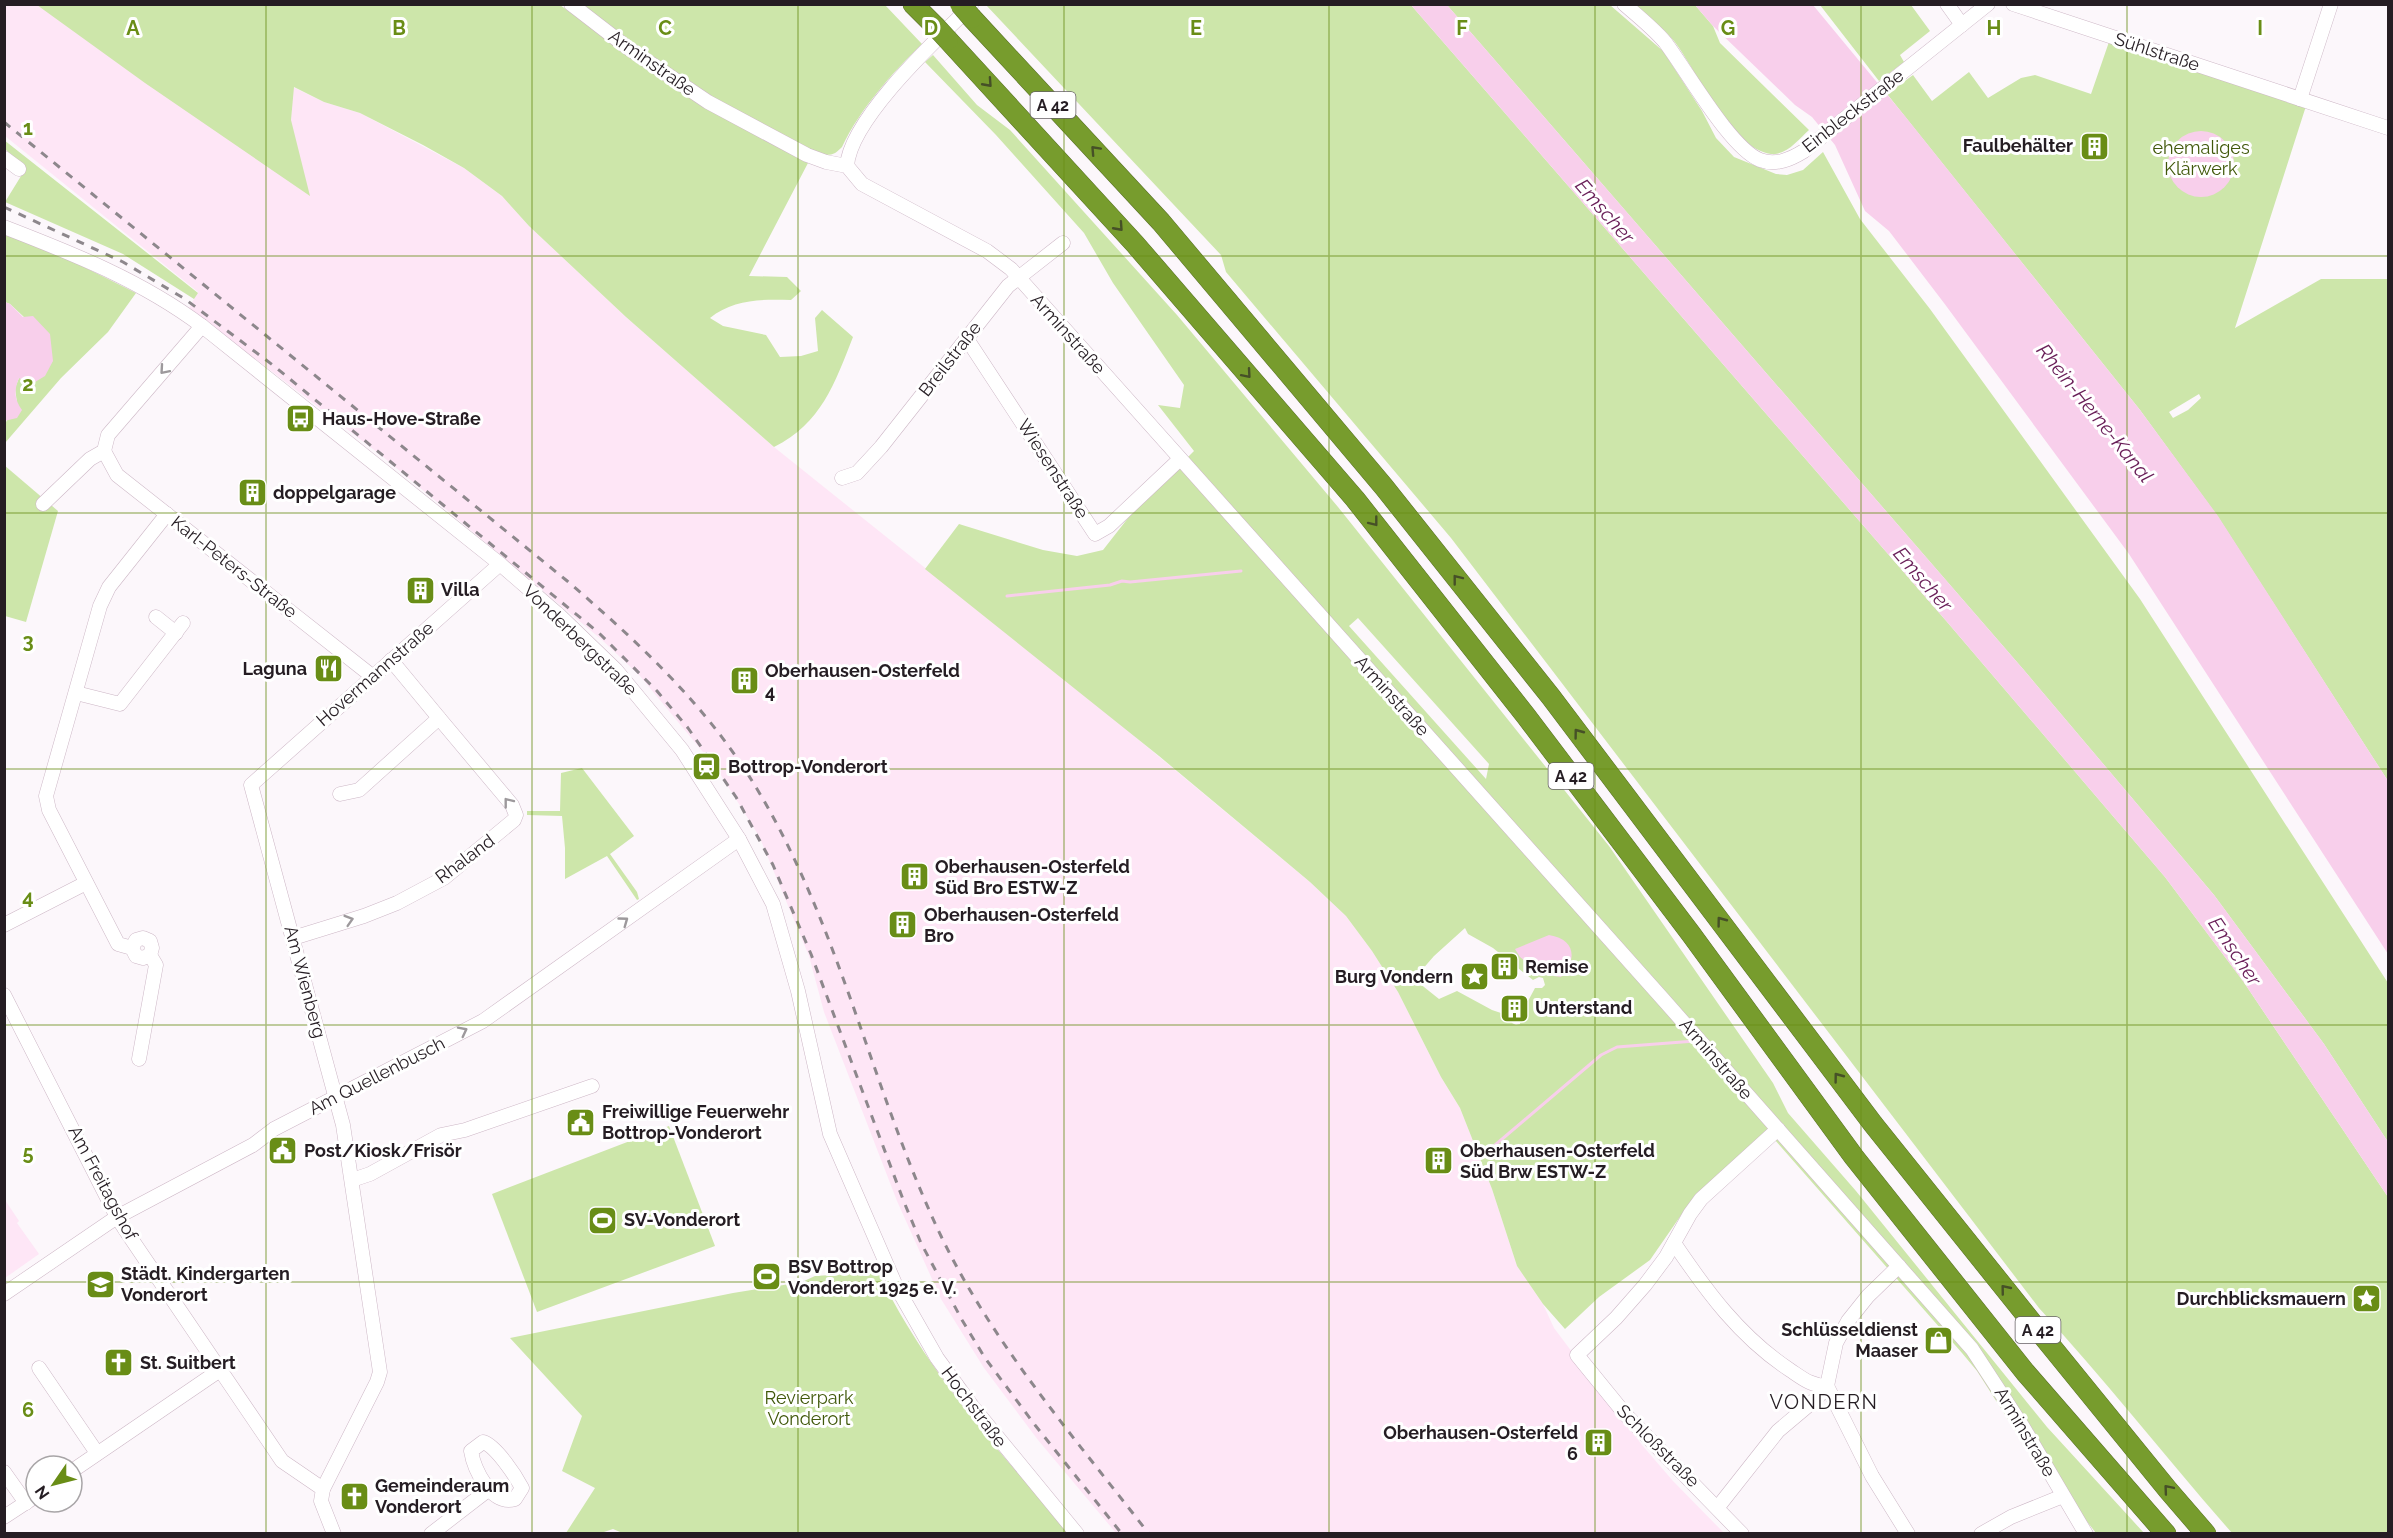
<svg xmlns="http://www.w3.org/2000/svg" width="2393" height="1538" font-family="Raleway,sans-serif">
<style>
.built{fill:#fee6f6}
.green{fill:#cde6aa;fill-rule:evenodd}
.water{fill:#f8cfeb}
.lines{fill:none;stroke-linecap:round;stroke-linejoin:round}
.stream{stroke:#f8cfeb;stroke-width:3}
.minor-casing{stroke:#cdb7c6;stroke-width:15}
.highway-casing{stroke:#5a702a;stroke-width:21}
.minor{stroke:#fff;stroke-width:14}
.highway{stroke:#779c2d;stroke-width:20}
.rail{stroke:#8d878c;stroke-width:3;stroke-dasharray:8 8;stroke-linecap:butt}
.highway-bridge-casing{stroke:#5a702a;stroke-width:21;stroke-linecap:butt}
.highway-bridge{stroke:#779c2d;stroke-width:20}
.oneway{stroke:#465027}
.oneway2{stroke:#9d999c}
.grid{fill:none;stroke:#698d16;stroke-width:1.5;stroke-opacity:0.55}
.labels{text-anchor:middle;stroke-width:6;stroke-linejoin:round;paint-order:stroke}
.shield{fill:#fff;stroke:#666165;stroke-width:1.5}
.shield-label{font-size:16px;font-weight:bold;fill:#251d23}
.street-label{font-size:18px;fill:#251d23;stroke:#fff}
.poi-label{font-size:18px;font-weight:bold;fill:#251d23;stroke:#fff;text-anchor:start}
.park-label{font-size:18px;fill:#40580a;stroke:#fff}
.water-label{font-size:20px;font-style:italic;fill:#681d57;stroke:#fff}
.neighbourhood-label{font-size:20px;letter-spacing:1.5px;fill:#251d23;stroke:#fff}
.grid-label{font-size:20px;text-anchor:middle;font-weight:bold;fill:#698d16;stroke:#fff;stroke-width:6;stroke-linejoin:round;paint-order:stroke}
</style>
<rect width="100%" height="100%" fill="#fcf7fb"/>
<g class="built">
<polygon points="4,5 101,5 291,120 293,87 324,102 360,113 464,168 502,196 529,226 626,317 774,447 1110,716 1310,882 1346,916 1372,951 1398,992 1441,1077 1460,1108 1492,1189 1517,1266 1543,1304 1554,1328 1642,1445 1673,1481 1724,1533 1116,1533 1038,1440 984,1368 941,1299 897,1201 824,1012 809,956 759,836 717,769 640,676 602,640 382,456 189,308 198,292 5,136"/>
<polygon points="5,1200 19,1221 17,1223 39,1254 5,1278"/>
</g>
<g class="green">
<path d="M37,5h523l99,71 149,87 -59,113 38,1 14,14 -10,9c-29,-1 -58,-1 -81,18l13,8 43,9 14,22 21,-1 17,-5 -3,-33 7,-8 31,27c-18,46 -32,87 -79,110l-148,-130 -97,-91 -27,-30 -38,-28 -41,-23 -63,-32 -36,-11 -30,-15 -3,33 19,76 -165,-113z"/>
<path d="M579,5h306l37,39c-30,29 -62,65 -80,103 -5,5 -8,8 -16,8 -16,-1 -32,-13 -46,-20 -73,-37 -136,-83 -201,-130z"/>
<path d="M986,5h425l537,618 217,254 78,104 145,216v336h-156c-65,-74 -126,-152 -193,-225l-588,-770 -225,-266 -5,-17z"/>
<polygon points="1447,5 1610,5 1663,51 1702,111 1716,138 1734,157 1776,174 1787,175 1803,170 1823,152 1860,219 1930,309 2140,599 2388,983 2388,1142 2324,1044 2214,895 2023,669"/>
<path d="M1632,5h63l18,21 7,17 89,87c-10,9 -23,26 -38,24 -41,-6 -73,-82 -97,-113 -11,-14 -29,-25 -42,-36z"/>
<polygon points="1820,5 1911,5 1930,31 1900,55 1904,62 1879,81"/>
<path d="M2110,39l196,67 -71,222 86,-49h67v502l-170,-264 -78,-107 -253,-316 26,-19 19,26 37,-29 19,26 33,-20 14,-3 56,19zM2199,394l2,4 -13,12 -15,8 -4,-6z"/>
<path d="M933,55l44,50 33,25 167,185 161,192 271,339 164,237 15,30 68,78 191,236 97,106h-48l-80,-101 -39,-61 -15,-18 -194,-221 -73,63 -45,65 -51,37 -34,32 -22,-25 -26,-38 -25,-77 -32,-81 -19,-31 -43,-85 -26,-41 -26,-35 -36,-34 -151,-126 -234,-187 34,-45 84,26 34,6 26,-6 29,-37 62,-62 -36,-46 22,3 4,-23 -71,-102 -29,-50 -88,-98 -71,-73zM1358,618l131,146 -3,15 -137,-153zM1465,928l3,6 25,14 40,32 6,-3 4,1 2,7 -3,3h-7l-14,26 -1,10 -4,1 -4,-2 -2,-7 -18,-6 -35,-19 -18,8 -25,-20 20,-23z"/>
<polygon points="4,140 198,293 194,299 123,254 5,202 26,168 5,149"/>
<polygon points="5,234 72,261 136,293 108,332 61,378 5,443 5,421 6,422 17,403 15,388 19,378 24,317 10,304 5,302"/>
<polygon points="4,465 58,511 26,622 5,616"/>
<polygon points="582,768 634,836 610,854 637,892 639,899 637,900 607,856 565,879 565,848 562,816 527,815 527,811 560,811 561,773"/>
<polygon points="669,1126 715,1246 537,1312 492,1194"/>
<path d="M878,1272c47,97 121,181 193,261l-446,1 -12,-5 -12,4h-35l29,-45 -33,-17 20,-55 -72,-78 223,-45 69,-11 13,-6z"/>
</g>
<g class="water">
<polygon points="1411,5 1447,5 2023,669 2214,895 2324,1044 2388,1142 2388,1197 2243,981 2165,877 1948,623"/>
<polygon points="1695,5 1813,5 1904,115 2140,410 2218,516 2388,781 2388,954 2129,554 1944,303 1889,231 1865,211 1835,145 1812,117 1795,105 1713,26"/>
<circle cx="2201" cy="164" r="33"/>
<path d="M5,302l5,2 13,13 10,-1 17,18 3,27 -8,15 -15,9 -11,-7c-5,12 -5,21 3,32l-5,8 -13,3z"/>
<path d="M1549,935c26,4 29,24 12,42l-7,-1c-7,-8 -11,-9 -22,-9l-12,-10 -5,-8z"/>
</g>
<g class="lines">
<g class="stream">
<polyline points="1007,596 1110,585 1122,581 1130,582 1241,571"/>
<polyline points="1488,1151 1601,1055 1617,1047 1695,1041"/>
</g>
<defs>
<g id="minor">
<polyline points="571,4 628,48 708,102 807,155 826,162 847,166 862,184 987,251 1011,269 1662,998 1972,1349 2023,1427 2086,1534"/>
<path d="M1624,4c14,12 29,24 41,38 22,29 65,106 95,118 16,6 31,-1 44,-9l184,-147"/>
<polyline points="1947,4 1962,25"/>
<polyline points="2013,4 2388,128"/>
<polyline points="2300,99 2331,4"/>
<polyline points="4,158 19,169"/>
<path d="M847,166c3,-47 90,-127 124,-160"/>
<path d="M4,227c70,27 138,54 198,99l298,238 60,52 56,54 66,80 57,89 34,65 25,87 32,143 66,152 41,72 35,48 105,128"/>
<polyline points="967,339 1095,534 1109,526 1180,459"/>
<polyline points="104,451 117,475 372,676"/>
<polyline points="842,478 857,473 881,447 1008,286 1063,243"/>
<polyline points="43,504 90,459 104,451 108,435 202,326"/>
<polyline points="156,617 176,633"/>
<polyline points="76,693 120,704 183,623"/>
<polyline points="340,794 359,790 439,718 391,660"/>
<polyline points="4,925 86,883"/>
<polyline points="293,938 364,916 397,903 444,878 514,820 516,815 512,805 439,718"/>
<polyline points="132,948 136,940 143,938 150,941 152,948 150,955 143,958 136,956 132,948 118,944 49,810 46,796 100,606 109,587 167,514"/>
<polyline points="4,995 117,1217 128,1234 282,1461 323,1489 321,1501 334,1534"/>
<polyline points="139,1059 156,965 150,955"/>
<polyline points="352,1180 370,1174 441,1135 465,1130 592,1086"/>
<path d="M1674,1243c33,49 66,94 116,127 12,8 21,16 37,16"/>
<polyline points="4,1294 117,1217 253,1145 274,1129 483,1021 739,839"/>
<polyline points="39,1368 97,1453"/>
<polyline points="1827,1386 1872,1476 1908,1534"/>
<path d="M483,1442c13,4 32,33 39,46l-7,11c-24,7 -41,-30 -44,-48z"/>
<polyline points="72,1471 220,1370"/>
<polyline points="4,1472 26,1503"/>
<polyline points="323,1489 377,1382 380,1372 343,1125 251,785 500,564"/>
<polyline points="1718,1507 1778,1431 1816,1399 1827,1386 1836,1343 1848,1321 1868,1296 1899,1266"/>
<polyline points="4,1517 36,1496"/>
<polyline points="431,1534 488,1490"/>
<polyline points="1742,1534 1625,1414 1577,1355 1616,1318 1645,1285 1666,1257 1690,1214 1701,1199 1778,1129"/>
<polyline points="1981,1534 2011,1517 2063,1496"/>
</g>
<g id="highway">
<polyline points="913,4 936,27"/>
<polyline points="972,18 1161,222 1384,487 1551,697 1873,1124 2042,1335 2168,1490 2206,1534"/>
<polyline points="948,40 1135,244 1355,499 1526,716 1691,934 1854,1157 2025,1372 2166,1534"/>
</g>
</defs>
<use href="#minor" class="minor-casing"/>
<use href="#highway" class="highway-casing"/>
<use href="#minor" class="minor"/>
<use href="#highway" class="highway"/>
<g class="rail">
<path d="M4,122l562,458c71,61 139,124 188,204 86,140 117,305 187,452 53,110 134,202 208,298"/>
<polyline points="4,207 123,262 185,299 274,366 599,633 657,691 688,728 736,797 773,865 811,954 904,1202 921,1243 962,1320 985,1358 1035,1425 1122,1534"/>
</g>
<defs>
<g id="highway-bridge">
<polyline points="960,4 972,18"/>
<polyline points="936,27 948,40"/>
</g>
</defs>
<use href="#highway-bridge" class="highway-bridge-casing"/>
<use href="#highway-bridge" class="highway-bridge"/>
</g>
<defs><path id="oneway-chevron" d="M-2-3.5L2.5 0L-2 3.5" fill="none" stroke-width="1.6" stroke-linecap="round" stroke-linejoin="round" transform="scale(1.5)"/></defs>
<g class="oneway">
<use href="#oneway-chevron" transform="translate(988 83) rotate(48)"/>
<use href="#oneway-chevron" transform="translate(1095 150) rotate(-133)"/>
<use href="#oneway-chevron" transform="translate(1119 227) rotate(48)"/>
<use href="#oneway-chevron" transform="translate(1247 374) rotate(49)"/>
<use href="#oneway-chevron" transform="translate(1374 522) rotate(52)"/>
<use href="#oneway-chevron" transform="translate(1457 579) rotate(-128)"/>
<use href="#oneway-chevron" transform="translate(1578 733) rotate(-127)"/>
<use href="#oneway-chevron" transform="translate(1721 921) rotate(-127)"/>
<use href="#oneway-chevron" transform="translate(1838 1077) rotate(-127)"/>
<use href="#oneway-chevron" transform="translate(2005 1289) rotate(-129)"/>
<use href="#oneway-chevron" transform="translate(2168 1489) rotate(-130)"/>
</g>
<g class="oneway2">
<use href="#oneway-chevron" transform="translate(164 370) rotate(131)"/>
<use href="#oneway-chevron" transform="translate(508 802) rotate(-128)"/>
<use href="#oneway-chevron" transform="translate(349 920) rotate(-17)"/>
<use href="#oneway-chevron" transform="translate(624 921) rotate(-36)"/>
<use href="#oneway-chevron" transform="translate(463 1031) rotate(-27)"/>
</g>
<path class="grid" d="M266,4v1530M532,4v1530M798,4v1530M1064,4v1530M1329,4v1530M1595,4v1530M1861,4v1530M2127,4v1530M4,256h2384M4,513h2384M4,769h2384M4,1025h2384M4,1282h2384"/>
<defs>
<symbol id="building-square" viewBox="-11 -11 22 22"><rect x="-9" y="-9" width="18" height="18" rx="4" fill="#698d16" stroke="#fff"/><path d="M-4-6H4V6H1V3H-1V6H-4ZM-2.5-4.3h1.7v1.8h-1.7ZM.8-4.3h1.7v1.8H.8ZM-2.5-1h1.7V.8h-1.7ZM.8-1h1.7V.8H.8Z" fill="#fff"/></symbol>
<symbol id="bus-square" viewBox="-11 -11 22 22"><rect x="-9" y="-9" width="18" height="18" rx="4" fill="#698d16" stroke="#fff"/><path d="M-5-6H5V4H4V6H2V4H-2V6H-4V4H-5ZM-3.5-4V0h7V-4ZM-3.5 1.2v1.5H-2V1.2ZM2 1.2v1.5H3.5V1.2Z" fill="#fff"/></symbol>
<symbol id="restaurant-square" viewBox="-11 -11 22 22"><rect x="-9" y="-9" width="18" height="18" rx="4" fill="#698d16" stroke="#fff"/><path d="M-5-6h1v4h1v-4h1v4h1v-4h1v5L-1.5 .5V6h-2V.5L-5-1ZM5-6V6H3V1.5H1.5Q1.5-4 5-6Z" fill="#fff"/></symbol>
<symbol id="station-square" viewBox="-11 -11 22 22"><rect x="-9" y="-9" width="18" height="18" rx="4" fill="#698d16" stroke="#fff"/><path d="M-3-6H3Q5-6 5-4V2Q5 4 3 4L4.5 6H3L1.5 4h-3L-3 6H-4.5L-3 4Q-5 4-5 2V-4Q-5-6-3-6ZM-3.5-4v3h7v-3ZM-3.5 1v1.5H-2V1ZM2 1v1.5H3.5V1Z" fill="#fff"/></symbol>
<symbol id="sight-square" viewBox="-11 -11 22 22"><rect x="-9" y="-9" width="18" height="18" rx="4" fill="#698d16" stroke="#fff"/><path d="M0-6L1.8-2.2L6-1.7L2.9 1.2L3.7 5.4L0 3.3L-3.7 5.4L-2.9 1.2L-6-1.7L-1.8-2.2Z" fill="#fff"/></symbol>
<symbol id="civic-square" viewBox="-11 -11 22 22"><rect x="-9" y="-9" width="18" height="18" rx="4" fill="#698d16" stroke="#fff"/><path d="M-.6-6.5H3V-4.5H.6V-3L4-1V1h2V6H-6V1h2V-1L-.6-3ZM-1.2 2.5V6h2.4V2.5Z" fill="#fff"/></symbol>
<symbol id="stadium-square" viewBox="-11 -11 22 22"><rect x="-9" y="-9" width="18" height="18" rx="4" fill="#698d16" stroke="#fff"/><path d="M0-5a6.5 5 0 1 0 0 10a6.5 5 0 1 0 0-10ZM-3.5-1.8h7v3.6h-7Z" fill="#fff"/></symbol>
<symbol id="school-square" viewBox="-11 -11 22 22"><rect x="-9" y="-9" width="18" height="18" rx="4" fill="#698d16" stroke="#fff"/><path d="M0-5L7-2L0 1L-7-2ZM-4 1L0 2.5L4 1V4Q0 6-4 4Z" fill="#fff"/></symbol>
<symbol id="shop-square" viewBox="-11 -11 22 22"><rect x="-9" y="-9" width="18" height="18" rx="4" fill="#698d16" stroke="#fff"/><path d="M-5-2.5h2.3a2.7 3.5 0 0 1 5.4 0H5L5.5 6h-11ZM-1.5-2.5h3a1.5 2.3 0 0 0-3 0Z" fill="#fff"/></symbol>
<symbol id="church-square" viewBox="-11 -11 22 22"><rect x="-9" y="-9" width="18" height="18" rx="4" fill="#698d16" stroke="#fff"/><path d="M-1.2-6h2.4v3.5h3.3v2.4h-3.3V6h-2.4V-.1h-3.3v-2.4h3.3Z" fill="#fff"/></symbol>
</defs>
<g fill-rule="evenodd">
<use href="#building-square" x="2078" y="130" width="33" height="33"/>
<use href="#bus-square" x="284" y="402" width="33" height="33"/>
<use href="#building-square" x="236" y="476" width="33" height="33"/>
<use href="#building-square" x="404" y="574" width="33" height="33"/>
<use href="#restaurant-square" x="312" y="652" width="33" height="33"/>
<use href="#building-square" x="728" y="664" width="33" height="33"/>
<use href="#station-square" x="690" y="750" width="33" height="33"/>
<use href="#building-square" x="898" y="860" width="33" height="33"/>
<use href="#building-square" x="886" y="908" width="33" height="33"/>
<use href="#building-square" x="1488" y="950" width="33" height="33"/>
<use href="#sight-square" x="1458" y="960" width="33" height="33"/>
<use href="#building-square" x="1498" y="992" width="33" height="33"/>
<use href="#civic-square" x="564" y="1106" width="33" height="33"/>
<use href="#civic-square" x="266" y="1134" width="33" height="33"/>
<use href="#building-square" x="1422" y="1144" width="33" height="33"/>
<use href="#stadium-square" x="586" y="1204" width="33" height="33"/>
<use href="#stadium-square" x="750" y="1260" width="33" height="33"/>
<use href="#school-square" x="84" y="1268" width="33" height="33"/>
<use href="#sight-square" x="2350" y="1282" width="33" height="33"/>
<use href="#shop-square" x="1922" y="1324" width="33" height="33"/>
<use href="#church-square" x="102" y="1346" width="33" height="33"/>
<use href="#building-square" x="1582" y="1426" width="33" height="33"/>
<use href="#church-square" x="338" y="1480" width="33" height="33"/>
</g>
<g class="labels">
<g class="shield">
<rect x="1030.5" y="92" width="45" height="26" rx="4.5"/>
<rect x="1548.5" y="763" width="45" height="26" rx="4.5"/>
<rect x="2015.5" y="1317" width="45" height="26" rx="4.5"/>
</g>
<g class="shield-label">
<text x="1053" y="111">A 42</text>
<text x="1571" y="782">A 42</text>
<text x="2038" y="1336">A 42</text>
</g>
<g class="street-label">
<text transform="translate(2157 52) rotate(18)" y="6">Sühlstraße</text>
<text transform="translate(652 63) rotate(35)" y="6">Arminstraße</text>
<text transform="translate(1853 111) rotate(-38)" y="6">Einbleckstraße</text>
<text transform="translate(1068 334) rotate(48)" y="6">Arminstraße</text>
<text transform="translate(950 359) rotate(-52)" y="6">Breilstraße</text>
<text transform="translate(1053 469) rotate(57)" y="6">Wiesenstraße</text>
<text transform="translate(234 567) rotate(38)" y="6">Karl-Peters-Straße</text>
<text transform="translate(580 640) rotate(44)" y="6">Vonderbergstraße</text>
<text transform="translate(375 674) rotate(-41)" y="6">Hovermannstraße</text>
<text transform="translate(1392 696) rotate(48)" y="6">Arminstraße</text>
<text transform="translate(465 859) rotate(-37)" y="6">Rhaland</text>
<text transform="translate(305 982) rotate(75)" y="6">Am Wienberg</text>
<text transform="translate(1716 1059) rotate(49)" y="6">Arminstraße</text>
<text transform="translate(377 1076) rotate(-27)" y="6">Am Quellenbusch</text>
<text transform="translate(103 1183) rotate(62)" y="6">Am Freitagshof</text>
<text transform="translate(974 1407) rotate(53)" y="6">Hochstraße</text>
<text transform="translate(2025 1432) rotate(59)" y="6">Arminstraße</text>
<text transform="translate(1658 1446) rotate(45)" y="6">Schloßstraße</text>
</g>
<g class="poi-label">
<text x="2073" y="152" text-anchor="end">Faulbehälter</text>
<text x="322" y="425">Haus-Hove-Straße</text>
<text x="273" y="499">doppelgarage</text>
<text x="441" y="596">Villa</text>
<text x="307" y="675" text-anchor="end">Laguna</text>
<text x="765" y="677">Oberhausen-Osterfeld<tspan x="765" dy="21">4</tspan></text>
<text x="728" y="773">Bottrop-Vonderort</text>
<text x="935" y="873">Oberhausen-Osterfeld<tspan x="935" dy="21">Süd Bro ESTW-Z</tspan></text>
<text x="924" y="921">Oberhausen-Osterfeld<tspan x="924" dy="21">Bro</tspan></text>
<text x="1525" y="973">Remise</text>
<text x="1453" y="983" text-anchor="end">Burg Vondern</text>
<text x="1535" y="1014">Unterstand</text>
<text x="602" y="1118">Freiwillige Feuerwehr<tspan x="602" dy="21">Bottrop-Vonderort</tspan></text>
<text x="304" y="1157">Post/Kiosk/Frisör</text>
<text x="1460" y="1157">Oberhausen-Osterfeld<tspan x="1460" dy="21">Süd Brw ESTW-Z</tspan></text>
<text x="624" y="1226">SV-Vonderort</text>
<text x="788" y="1273">BSV Bottrop<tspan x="788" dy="21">Vonderort 1925 e. V.</tspan></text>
<text x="121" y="1280">Städt. Kindergarten<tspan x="121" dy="21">Vonderort</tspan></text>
<text x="2346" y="1305" text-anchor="end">Durchblicksmauern</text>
<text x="1918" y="1336" text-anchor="end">Schlüsseldienst<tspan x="1918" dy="21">Maaser</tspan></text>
<text x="140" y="1369">St. Suitbert</text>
<text x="1578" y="1439" text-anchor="end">Oberhausen-Osterfeld<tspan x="1578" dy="21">6</tspan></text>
<text x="375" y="1492">Gemeinderaum<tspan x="375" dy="21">Vonderort</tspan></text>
</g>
<g class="park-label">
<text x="2201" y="154">ehemaliges<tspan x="2201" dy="21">Klärwerk</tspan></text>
<text x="809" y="1404">Revierpark<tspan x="809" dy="21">Vonderort</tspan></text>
</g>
<g class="water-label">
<text transform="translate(1605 211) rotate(49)" y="7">Emscher</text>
<text transform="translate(2095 413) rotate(51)" y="7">Rhein-Herne-Kanal</text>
<text transform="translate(1923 579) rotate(49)" y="7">Emscher</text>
<text transform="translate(2235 951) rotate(56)" y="7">Emscher</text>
</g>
<g class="neighbourhood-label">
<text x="1824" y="1409">VONDERN</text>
</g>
</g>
<g class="grid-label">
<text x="133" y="35">A</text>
<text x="399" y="35">B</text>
<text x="665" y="35">C</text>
<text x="931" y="35">D</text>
<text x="1196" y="35">E</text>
<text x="1462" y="35">F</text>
<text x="1728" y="35">G</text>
<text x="1994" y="35">H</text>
<text x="2260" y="35">I</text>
<text x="28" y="135">1</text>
<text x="28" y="391">2</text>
<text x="28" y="648">3</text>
<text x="28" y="904">4</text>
<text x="28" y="1160">5</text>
<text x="28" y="1417">6</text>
</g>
<rect width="2393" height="1538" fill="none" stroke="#251d23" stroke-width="12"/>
<g transform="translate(54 1484) rotate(235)"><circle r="28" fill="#ffffff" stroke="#a8a5a7" stroke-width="1.5"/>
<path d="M0-4.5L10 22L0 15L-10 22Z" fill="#698d16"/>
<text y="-9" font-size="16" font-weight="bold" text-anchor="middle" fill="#251d23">N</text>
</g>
</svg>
